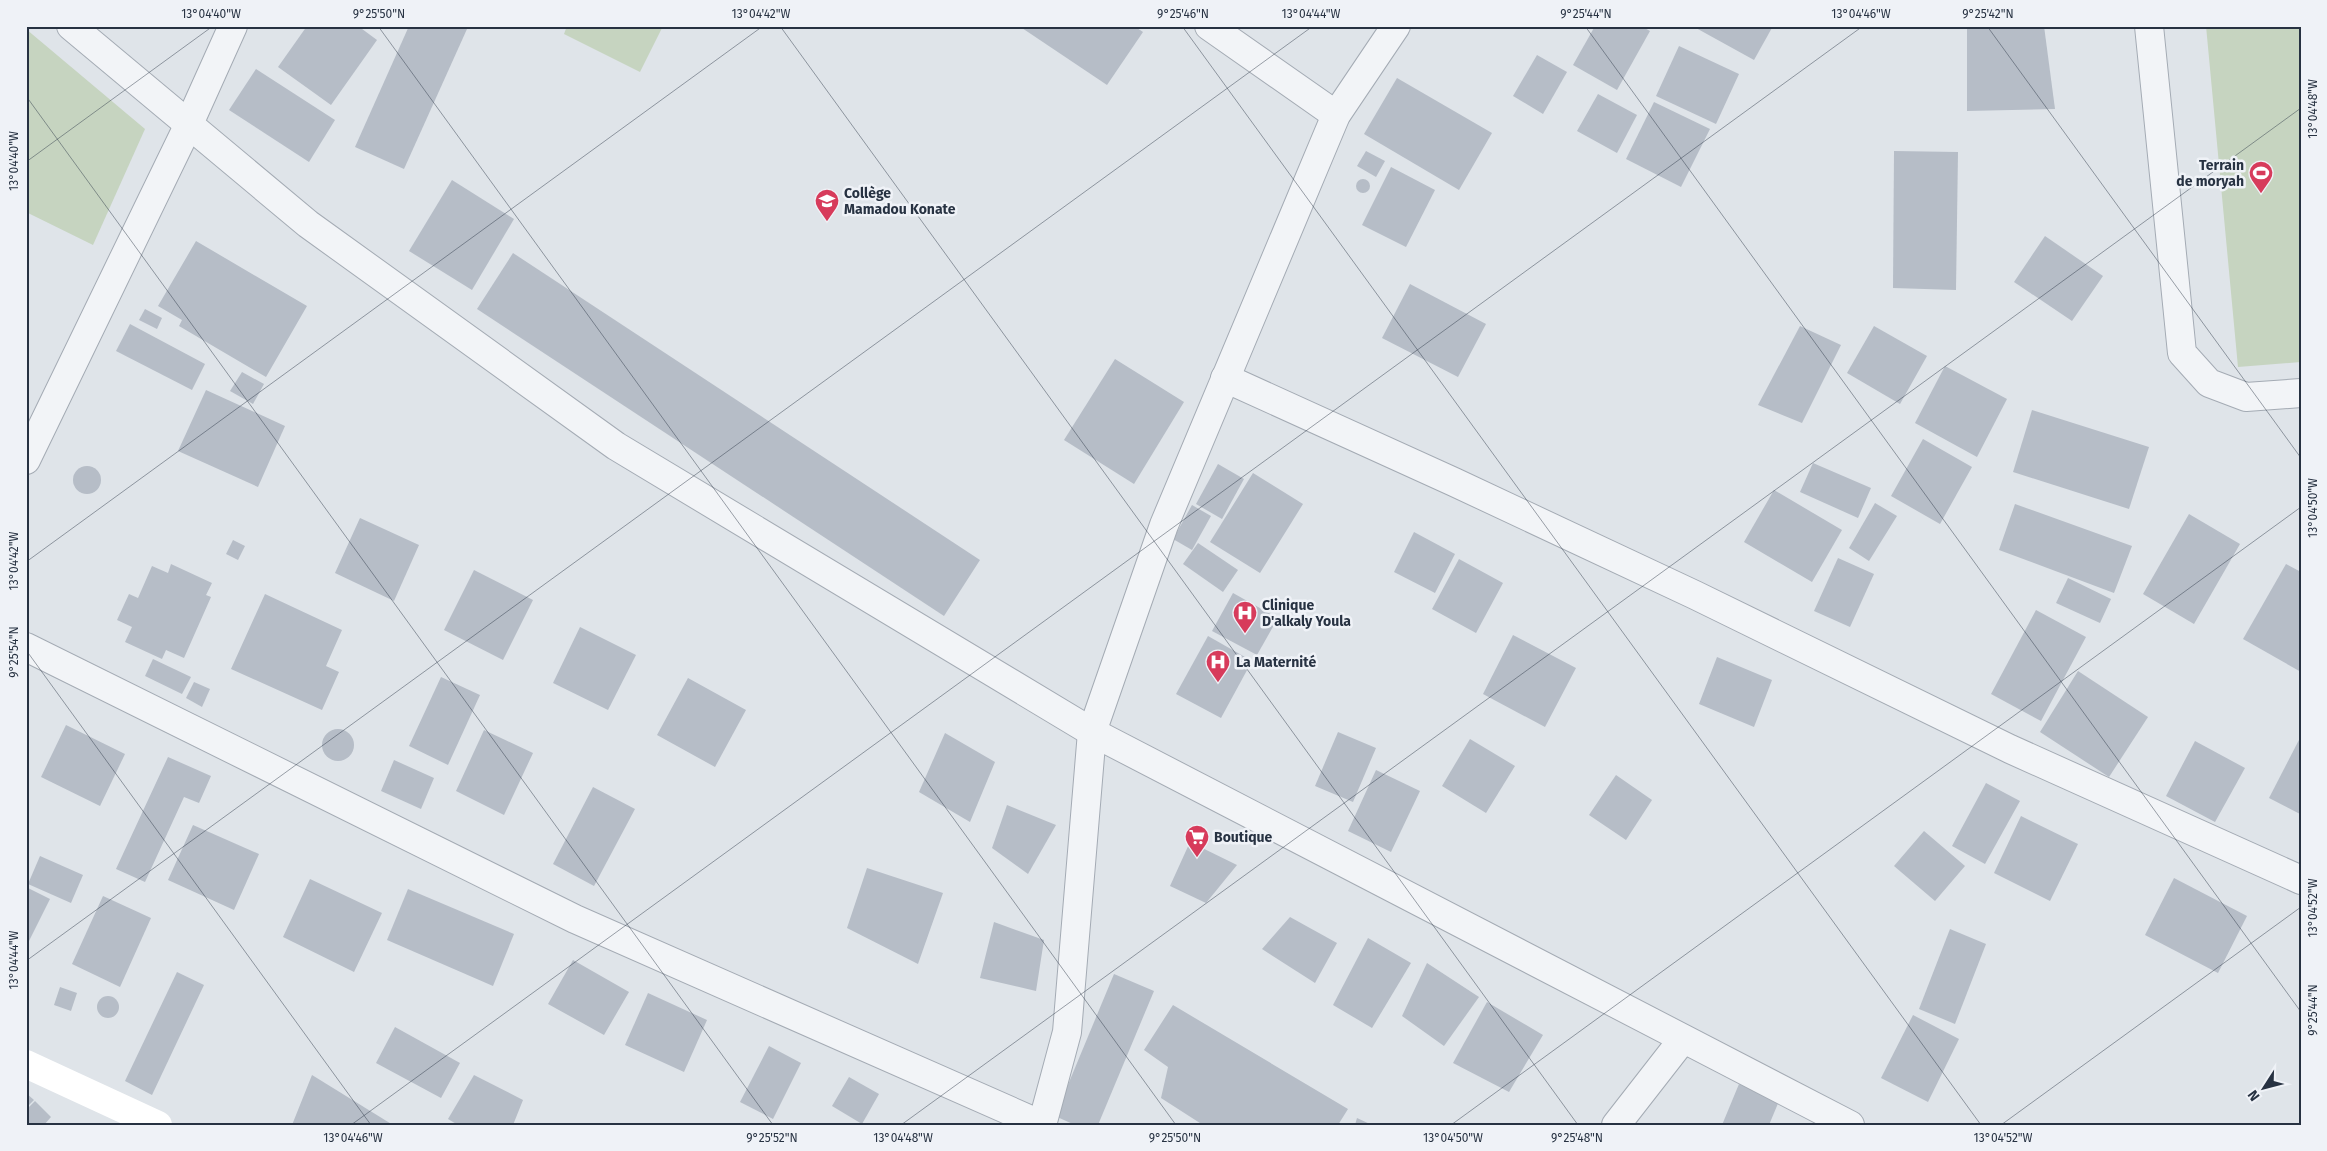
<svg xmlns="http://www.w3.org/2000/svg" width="2327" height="1151" font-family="'Fira Sans',sans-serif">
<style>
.green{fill:#c6d4c0}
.building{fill:#b6bdc7}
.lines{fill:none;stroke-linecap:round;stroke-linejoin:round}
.street-casing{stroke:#a4abb4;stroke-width:30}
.street{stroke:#f2f4f7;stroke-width:28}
.secondary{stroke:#fff;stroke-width:28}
.ticks{fill:none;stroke:#273242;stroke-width:1;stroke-opacity:0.45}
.labels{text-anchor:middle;stroke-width:5;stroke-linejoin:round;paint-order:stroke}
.poi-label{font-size:14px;font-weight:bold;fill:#273242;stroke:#eff2f7;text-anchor:start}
.neatline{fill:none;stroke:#273242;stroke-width:2}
.ticks-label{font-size:12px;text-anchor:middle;fill:#273242}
</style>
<rect width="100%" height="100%" fill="#dfe4e9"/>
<g class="green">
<polygon points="567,26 663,26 640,72 564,34"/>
<polygon points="2206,26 2301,26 2301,362 2238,367"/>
<polygon points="26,29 145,129 93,245 26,212"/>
</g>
<g class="building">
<polygon points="307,26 358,26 377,40 331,105 278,67"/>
<polygon points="409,26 460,26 467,29 404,169 355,147"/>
<polygon points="1019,26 1134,26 1143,32 1107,85"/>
<polygon points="1595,26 1641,26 1650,31 1617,90 1573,65"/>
<polygon points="1697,26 1773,26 1754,60 1696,28"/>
<polygon points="1967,26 2044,26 2055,109 1967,111"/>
<polygon points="1679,46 1739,74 1716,124 1656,96"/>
<polygon points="1537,55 1567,72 1543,114 1513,96"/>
<polygon points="256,69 335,120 309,162 229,110"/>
<polygon points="1397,78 1492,133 1459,190 1364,134"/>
<polygon points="1598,94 1637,115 1617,153 1577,131"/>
<polygon points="1654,102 1710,129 1681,187 1626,159"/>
<polygon points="1366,151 1385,161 1376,177 1357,166"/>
<polygon points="1894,151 1958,152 1956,290 1893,288"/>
<polygon points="1391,167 1435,190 1406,247 1362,225"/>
<circle cx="1363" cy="186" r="7"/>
<polygon points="452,180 514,219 472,290 409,251"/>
<polygon points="2045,236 2103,276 2072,321 2014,282"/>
<polygon points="196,241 307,306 266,377 179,326 182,320 158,306"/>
<polygon points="513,253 980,560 944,616 477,309"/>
<polygon points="1410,284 1486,324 1458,377 1382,338"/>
<polygon points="145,309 162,318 157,329 139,320"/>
<polygon points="130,324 205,364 192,390 116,351"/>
<polygon points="1800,326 1841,345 1802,423 1758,405"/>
<polygon points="1874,326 1927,356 1900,404 1847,373"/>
<polygon points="1115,359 1184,402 1134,484 1064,440"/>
<polygon points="1945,366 2007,399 1977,457 1915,423"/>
<polygon points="242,372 264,384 253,404 230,391"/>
<polygon points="206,390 285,426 258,487 178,451"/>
<polygon points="2032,410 2149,447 2129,509 2013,472"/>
<polygon points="1923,439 1972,467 1940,524 1891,496"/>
<polygon points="1813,463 1871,488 1858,518 1800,492"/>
<polygon points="1218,464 1244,479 1222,519 1196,504"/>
<circle cx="87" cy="480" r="14"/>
<polygon points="1253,473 1303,504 1260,573 1210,542"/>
<polygon points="1774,490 1842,530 1812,582 1744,542"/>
<polygon points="1875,503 1897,516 1869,561 1849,548"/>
<polygon points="2015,504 2132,546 2114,593 1999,550"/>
<polygon points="1192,505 1211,516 1192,550 1173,539"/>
<polygon points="2189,514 2240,544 2194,624 2143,594"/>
<polygon points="360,518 419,545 394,601 335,573"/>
<polygon points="1414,532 1455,554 1435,593 1394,572"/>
<polygon points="233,540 245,546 238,560 226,554"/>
<polygon points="1198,543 1238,570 1223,592 1183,564"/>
<polygon points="1838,558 1874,574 1850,627 1814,611"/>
<polygon points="1459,559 1503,583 1476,633 1432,609"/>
<polygon points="171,564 212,583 206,595 211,597 184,658 166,650 162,659 125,642 132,627 117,620 129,594 138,598 152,566 168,573"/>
<polygon points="2286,564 2301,572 2301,672 2243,639"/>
<polygon points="474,570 533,600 503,660 444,630"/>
<polygon points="2068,578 2111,599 2100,623 2056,603"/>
<polygon points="1233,593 1278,618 1257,655 1212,631"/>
<polygon points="265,594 342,630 326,666 339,672 322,710 231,669"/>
<polygon points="2036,610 2086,637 2041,721 1991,694"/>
<polygon points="580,627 636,655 608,710 553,683"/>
<polygon points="1513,635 1576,668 1545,727 1483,694"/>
<polygon points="1208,636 1252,661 1221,718 1176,694"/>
<polygon points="1717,657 1772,680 1754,727 1699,704"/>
<polygon points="153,659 191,677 182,694 145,676"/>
<polygon points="2078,671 2148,717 2109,777 2040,732"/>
<polygon points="441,677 480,695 448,765 409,746"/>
<polygon points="688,678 746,710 715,767 657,735"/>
<polygon points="194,682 210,689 202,707 186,698"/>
<polygon points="66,725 125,754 100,806 41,777"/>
<circle cx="338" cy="745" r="16"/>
<polygon points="484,730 533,753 504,815 456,791"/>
<polygon points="1338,732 1376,748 1353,802 1315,786"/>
<polygon points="945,733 995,762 970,822 919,792"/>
<polygon points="2301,736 2301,812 2300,814 2269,798"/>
<polygon points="1470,739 1515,766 1486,813 1442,786"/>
<polygon points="2195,741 2245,768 2215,822 2166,796"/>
<polygon points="168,757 211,776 199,803 184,797 145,882 116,869"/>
<polygon points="394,760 434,778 421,809 381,791"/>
<polygon points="1376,770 1420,791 1391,852 1348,831"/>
<polygon points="1616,775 1652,800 1626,840 1589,815"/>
<polygon points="1986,783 2020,801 1985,864 1952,846"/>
<polygon points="593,787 635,809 594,886 553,864"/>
<polygon points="1007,805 1056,825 1028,874 992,848"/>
<polygon points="2021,816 2078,844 2050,901 1994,873"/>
<polygon points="193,825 259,854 234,910 168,880"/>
<polygon points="1924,831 1965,866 1935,901 1894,866"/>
<polygon points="1190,842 1237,865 1206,903 1170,886"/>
<polygon points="40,856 83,875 71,903 28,884"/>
<polygon points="867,868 943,893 918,964 847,928"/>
<polygon points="2174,878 2247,916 2218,973 2145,935"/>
<polygon points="310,879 382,913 354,972 283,937"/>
<polygon points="26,887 50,899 26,947"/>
<polygon points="408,889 514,934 493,986 387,940"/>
<polygon points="103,896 151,918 120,987 72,964"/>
<polygon points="1290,917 1337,943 1315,983 1262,949"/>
<polygon points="994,922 1044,940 1036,991 980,978"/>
<polygon points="1950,929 1986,944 1955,1024 1919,1009"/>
<polygon points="1368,938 1411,963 1372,1028 1333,1005"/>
<polygon points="573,960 629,992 604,1035 548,1004"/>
<polygon points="1427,963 1479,997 1444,1046 1402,1016"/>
<polygon points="177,972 204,985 152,1095 125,1081"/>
<polygon points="1114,974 1154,991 1098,1125 1075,1125 1055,1116"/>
<polygon points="60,987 77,993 71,1011 54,1005"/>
<polygon points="648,993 707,1020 684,1072 625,1045"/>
<circle cx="108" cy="1007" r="11"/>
<polygon points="1487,1002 1543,1035 1509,1092 1453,1063"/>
<polygon points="1173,1005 1348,1109 1338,1125 1203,1125 1161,1098 1168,1067 1144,1050"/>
<polygon points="1913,1015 1959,1039 1928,1102 1881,1078"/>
<polygon points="395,1027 460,1063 441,1098 376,1063"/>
<polygon points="769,1046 801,1063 773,1119 740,1102"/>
<polygon points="312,1075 393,1125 292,1125"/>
<polygon points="474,1075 523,1100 513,1125 458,1125 448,1119"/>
<polygon points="849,1077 879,1094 862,1124 832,1106"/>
<polygon points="1739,1084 1779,1101 1769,1125 1722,1125"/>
<polygon points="26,1093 34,1100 26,1108"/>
<polygon points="35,1101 51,1117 44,1125 26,1125 26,1110"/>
<polygon points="1357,1118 1372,1125 1355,1125"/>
</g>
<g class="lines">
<defs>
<g id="street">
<polyline points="71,26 308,224 616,446 1092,732 1850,1125"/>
<polyline points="1209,26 1336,115"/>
<polyline points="2149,26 2182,353 2209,383 2246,397 2301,393"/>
<polyline points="1225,378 1454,482 1695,595 2010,749 2301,880"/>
<polyline points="26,460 188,126 233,26"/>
<polyline points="26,647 575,919 1042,1125"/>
<polyline points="1042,1125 1067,1032 1092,732 1164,525 1336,115 1396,26"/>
<polyline points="1616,1125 1683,1039"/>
</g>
</defs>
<use href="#street" class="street-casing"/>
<use href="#street" class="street"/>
<polyline class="secondary" points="26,1064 158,1125"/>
</g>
<path class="ticks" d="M378,26l798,1099M780,26l798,1099M1182,26l799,1099M1585,26l716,986M1987,26l314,432M26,96l747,1029M26,162l187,-136M26,562l737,-536M26,650l345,475M26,961l1287,-935M351,1125l1512,-1099M901,1125l1400,-1017M1451,1125l850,-618M2001,1125l300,-218"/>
<defs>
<symbol id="stadium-pin" viewBox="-11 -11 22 30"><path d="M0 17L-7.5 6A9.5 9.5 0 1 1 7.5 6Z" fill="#d73b5b" stroke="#eff2f7"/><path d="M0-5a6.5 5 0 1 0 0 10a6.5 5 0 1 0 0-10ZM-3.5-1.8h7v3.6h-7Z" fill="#fff"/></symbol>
<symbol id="school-pin" viewBox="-11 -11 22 30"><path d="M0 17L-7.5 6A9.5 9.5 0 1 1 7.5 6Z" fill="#d73b5b" stroke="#eff2f7"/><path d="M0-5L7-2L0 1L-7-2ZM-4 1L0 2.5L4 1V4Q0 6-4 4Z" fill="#fff"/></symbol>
<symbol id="hospital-pin" viewBox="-11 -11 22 30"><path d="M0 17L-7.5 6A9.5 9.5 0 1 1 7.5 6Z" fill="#d73b5b" stroke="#eff2f7"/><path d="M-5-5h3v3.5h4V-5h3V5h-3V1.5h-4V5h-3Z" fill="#fff"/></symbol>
<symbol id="supermarket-pin" viewBox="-11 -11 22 30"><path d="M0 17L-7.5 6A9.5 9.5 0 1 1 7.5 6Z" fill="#d73b5b" stroke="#eff2f7"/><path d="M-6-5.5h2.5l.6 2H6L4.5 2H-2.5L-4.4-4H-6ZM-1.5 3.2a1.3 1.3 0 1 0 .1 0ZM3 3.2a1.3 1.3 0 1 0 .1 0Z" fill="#fff"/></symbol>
</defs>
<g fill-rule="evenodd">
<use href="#stadium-pin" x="2247" y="159" width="28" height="38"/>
<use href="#school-pin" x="813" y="187" width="28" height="38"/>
<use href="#hospital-pin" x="1231" y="599" width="28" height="38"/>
<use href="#hospital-pin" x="1204" y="648" width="28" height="38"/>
<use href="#supermarket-pin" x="1183" y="823" width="28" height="38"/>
</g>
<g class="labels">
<g class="poi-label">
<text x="2244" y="170" text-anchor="end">Terrain<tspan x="2244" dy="16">de moryah</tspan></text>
<text x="844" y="198">Collège<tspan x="844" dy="16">Mamadou Konate</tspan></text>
<text x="1262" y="610">Clinique<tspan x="1262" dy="16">D'alkaly Youla</tspan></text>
<text x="1236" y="667">La Maternité</text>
<text x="1214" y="842">Boutique</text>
</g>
</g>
<rect width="2327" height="1151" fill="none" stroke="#eff2f7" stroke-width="55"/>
<g transform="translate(2264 1088) rotate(234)" stroke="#eff2f7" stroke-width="4" paint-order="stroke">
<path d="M0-4L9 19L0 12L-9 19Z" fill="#273242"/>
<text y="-8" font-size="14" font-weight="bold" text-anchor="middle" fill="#273242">N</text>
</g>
<rect x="28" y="28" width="2272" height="1096" class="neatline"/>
<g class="ticks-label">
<text x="211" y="18">13°04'40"W</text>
<text x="379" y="18">9°25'50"N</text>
<text x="761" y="18">13°04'42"W</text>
<text x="1183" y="18">9°25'46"N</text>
<text x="1311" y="18">13°04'44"W</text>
<text x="1586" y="18">9°25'44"N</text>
<text x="1861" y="18">13°04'46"W</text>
<text x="1988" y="18">9°25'42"N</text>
<text transform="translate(2313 109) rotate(-90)" y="4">13°04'48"W</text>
<text transform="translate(14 161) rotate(-90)" y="4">13°04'40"W</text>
<text transform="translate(2313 508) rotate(-90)" y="4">13°04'50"W</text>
<text transform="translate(14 561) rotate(-90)" y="4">13°04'42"W</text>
<text transform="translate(14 652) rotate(-90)" y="4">9°25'54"N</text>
<text transform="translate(2313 908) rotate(-90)" y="4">13°04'52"W</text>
<text transform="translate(14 960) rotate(-90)" y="4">13°04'44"W</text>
<text transform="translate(2313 1010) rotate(-90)" y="4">9°25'44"N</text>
<text x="353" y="1142">13°04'46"W</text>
<text x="772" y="1142">9°25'52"N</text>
<text x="903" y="1142">13°04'48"W</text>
<text x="1175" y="1142">9°25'50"N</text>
<text x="1453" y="1142">13°04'50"W</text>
<text x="1577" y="1142">9°25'48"N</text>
<text x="2003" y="1142">13°04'52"W</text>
</g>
</svg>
